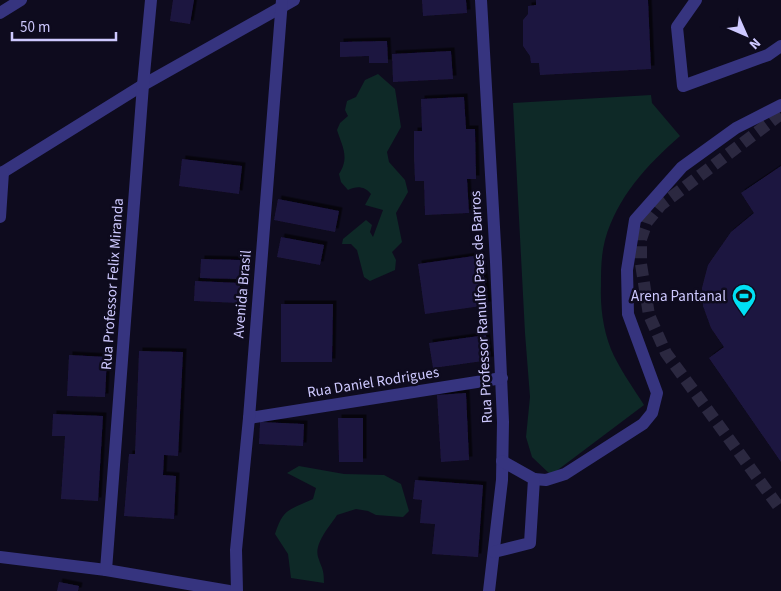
<svg xmlns="http://www.w3.org/2000/svg" width="781" height="591" font-family="'Source Sans 3',sans-serif">
<style>
.green{fill:#0e2927}
.building{fill:#1e1740;filter:url(#shadow)}
.lines{fill:none;stroke-linecap:round;stroke-linejoin:round}
.minor-tunnel{stroke:#2b2840;stroke-width:12;stroke-dasharray:12 6;stroke-linecap:butt}
.minor{stroke:#36347f;stroke-width:12}
.labels{text-anchor:middle;stroke-width:5;stroke-linejoin:round;paint-order:stroke}
.street-label{font-size:15px;fill:#cec9ff;stroke:#0e0b1e}
.poi-label{font-size:15px;fill:#cec9ff;stroke:#0e0b1e;text-anchor:end}
</style>
<defs>
<filter id="shadow"><feDropShadow dx="3.5" dy="-3.5" stdDeviation="0" flood-color="#0009"/></filter>
</defs>
<rect width="100%" height="100%" fill="#0e0b1e"/>
<g class="green">
<path d="M378,74l17,15 6,38 -14,25 2,10 16,18 3,12 -12,21 6,29 -10,10 4,8 -1,10 -25,11 -6,-4 -7,-27 -6,-6h-9l1,-5 23,-19 6,5 -2,7 3,5 10,-27 -18,-5 6,-11c-7,-8 -14,-8 -23,-4l-7,-8 -2,-8c11,-17 3,-28 -2,-44l3,-7 8,-7 -3,-6 2,-9 9,-4 9,-17z"/>
<path d="M651,95l1,8 28,33c-33,29 -63,61 -75,104 -4,15 -4,31 -4,46 -1,23 3,49 13,70 9,18 20,33 30,49l-93,70 -19,-18 -6,-20 4,-40 -5,-64 -12,-230z"/>
<path d="M299,466l45,8 40,1 17,9 8,27 -6,6 -27,-2 -8,-4 -12,-2 -19,6c-7,11 -23,28 -19,42 4,12 6,12 6,26l-33,-5 -3,-24 -13,-20c8,-26 15,-24 38,-35l3,-11 -29,-15z"/>
</g>
<g class="building">
<polygon points="173,0 194,0 190,24 170,21"/>
<polygon points="422,0 466,0 467,13 423,16"/>
<polygon points="536,0 648,0 651,69 540,75 539,63 531,63 530,56 523,46 523,20 528,14 528,6 536,5"/>
<polygon points="387,41 388,63 369,63 369,56 340,57 340,42"/>
<polygon points="451,51 453,79 393,82 392,54"/>
<polygon points="464,97 466,129 475,129 476,179 467,179 469,213 425,215 424,181 415,181 414,156 414,131 422,131 421,99"/>
<polygon points="182,159 242,166 239,194 179,186"/>
<polygon points="781,166 781,462 709,358 724,347 711,328 703,306 702,288 708,265 731,232 754,213 741,193"/>
<polygon points="278,199 339,211 335,232 274,220"/>
<polygon points="281,237 324,245 320,265 277,257"/>
<polygon points="481,255 488,305 425,314 418,264"/>
<polygon points="201,259 241,260 240,279 200,278"/>
<polygon points="195,281 240,283 239,303 194,301"/>
<polygon points="281,304 333,304 332,362 281,362"/>
<polygon points="486,335 490,360 433,368 429,343"/>
<polygon points="139,351 183,352 178,456 164,455 163,475 176,476 174,519 124,516 129,454 135,454"/>
<polygon points="69,355 107,357 105,397 67,396"/>
<polygon points="466,393 469,460 441,462 437,395"/>
<polygon points="53,414 103,416 98,501 61,499 65,436 52,436"/>
<polygon points="338,418 363,418 363,462 339,462"/>
<polygon points="260,422 304,424 303,446 259,444"/>
<polygon points="415,480 483,485 478,557 432,554 435,524 420,523 422,500 413,499"/>
<polygon points="59,582 79,586 78,591 57,591"/>
</g>
<g class="lines">
<polyline class="minor-tunnel" points="781,114 661,205 647,222 641,239 641,264 649,315 666,353 781,510"/>
<g class="minor">
<polyline points="481,0 496,262 503,422 502,480 489,591"/>
<polyline points="696,0 677,27 683,86 768,55 781,46"/>
<polyline points="0,13 21,0"/>
<polyline points="0,174 143,85 294,0"/>
<polyline points="0,217 3,172"/>
<polyline points="249,418 502,378"/>
<polyline points="534,479 546,480 565,474 643,424 652,413 657,393 628,314 627,270 635,220 682,167 736,128 781,105"/>
<polyline points="494,552 530,543 534,479 502,461"/>
<polyline points="0,557 106,570 229,591"/>
<polyline points="106,570 143,85 151,0"/>
<polyline points="237,591 236,550 249,418 282,0"/>
</g>
</g>
<defs>
<symbol id="stadium-pin" viewBox="-11 -11 22 30"><path d="M0 17L-7.5 6A9.5 9.5 0 1 1 7.5 6Z" fill="#00e0f4" stroke="#0e0b1e"/><path d="M0-5a6.5 5 0 1 0 0 10a6.5 5 0 1 0 0-10ZM-3.5-1.8h7v3.6h-7Z" fill="#111"/></symbol>
</defs>
<g fill-rule="evenodd">
<use href="#stadium-pin" x="730" y="282" width="28" height="38"/>
</g>
<g class="labels">
<g class="street-label">
<text transform="translate(112 284) rotate(-86)" y="5">Rua Professor Felix Miranda</text>
<text transform="translate(242 294) rotate(-85)" y="5">Avenida Brasil</text>
<text transform="translate(481 307) rotate(-93)" y="5">Rua Professor Ranulfo Paes de Barros</text>
<text transform="translate(373 382) rotate(-9)" y="5">Rua Daniel Rodrigues</text>
</g>
<g class="poi-label">
<text x="726" y="301">Arena Pantanal</text>
</g>
</g>
<g transform="translate(746 35) rotate(135)" stroke="#0e0b1e" stroke-width="4" paint-order="stroke">
<path d="M0-4L9 19L0 12L-9 19Z" fill="#cec9ff"/>
<text y="-8" font-size="14" font-weight="bold" text-anchor="middle" fill="#cec9ff">N</text>
</g>
<path d="M12 32v8h104v-8" fill="none" stroke="#cec9ff" stroke-width="2.5"/>
<text x="20" y="32" font-size="15" fill="#cec9ff" stroke="#0e0b1e" stroke-width="4" paint-order="stroke">50 m</text>
</svg>
